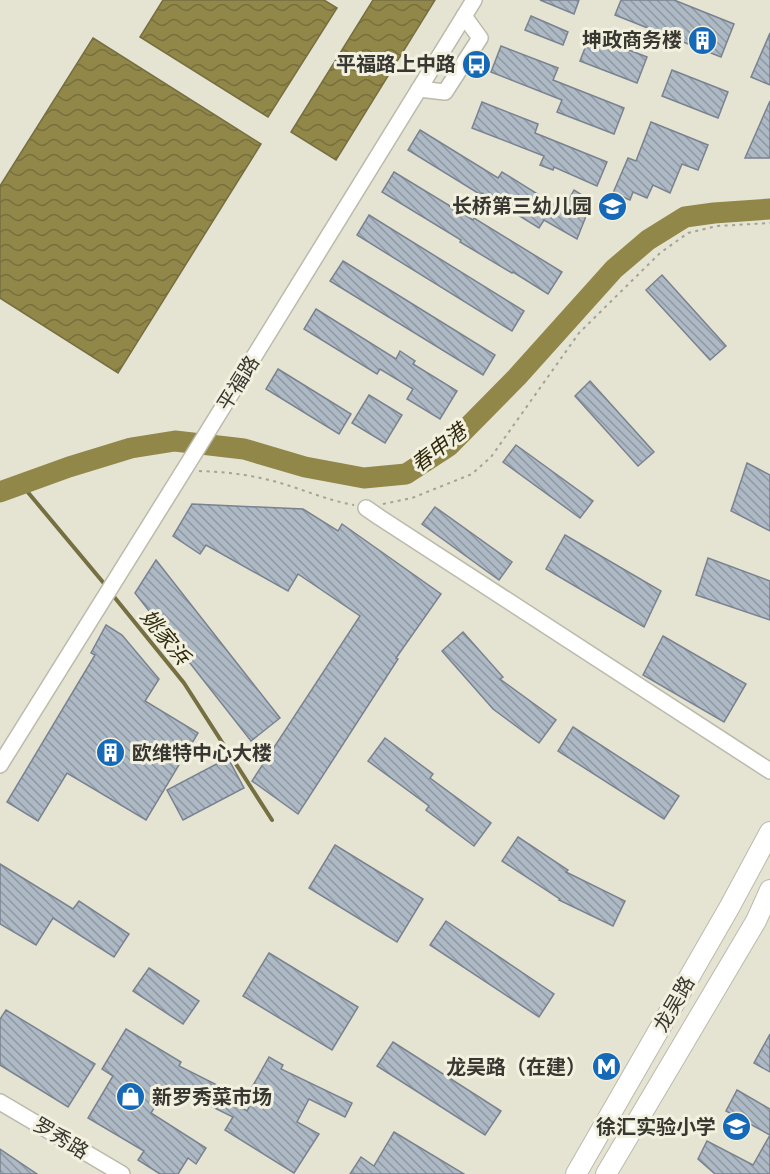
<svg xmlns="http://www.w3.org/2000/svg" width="770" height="1174" font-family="'Work Sans','Noto Sans SC',sans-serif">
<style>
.water{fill:url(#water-waves);stroke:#766f41;stroke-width:1.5}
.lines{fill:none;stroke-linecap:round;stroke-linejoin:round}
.stream{stroke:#766f41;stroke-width:4}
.river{stroke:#918748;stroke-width:21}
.building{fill:url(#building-back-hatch);stroke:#79838f;stroke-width:1.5}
.minor-casing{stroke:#bcbaaa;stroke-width:18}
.major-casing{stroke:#bcbaaa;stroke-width:22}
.path{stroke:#a3a295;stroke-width:2;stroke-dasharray:3 4.5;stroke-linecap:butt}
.minor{stroke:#fff;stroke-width:15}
.major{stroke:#fff;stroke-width:20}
.labels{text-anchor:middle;stroke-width:6;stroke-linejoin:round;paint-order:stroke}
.poi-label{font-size:20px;font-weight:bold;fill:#383731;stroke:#f2f0df;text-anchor:end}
.street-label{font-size:20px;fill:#383731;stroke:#f2f0df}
.water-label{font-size:21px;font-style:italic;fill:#302b0e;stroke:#f2f0df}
</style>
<defs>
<pattern id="water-waves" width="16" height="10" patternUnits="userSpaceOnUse" patternTransform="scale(1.5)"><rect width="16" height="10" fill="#918748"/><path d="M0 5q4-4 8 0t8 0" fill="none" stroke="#776f3d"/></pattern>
<pattern id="building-back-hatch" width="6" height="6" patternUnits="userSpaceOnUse" patternTransform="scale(1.5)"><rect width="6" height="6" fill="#aeb9c6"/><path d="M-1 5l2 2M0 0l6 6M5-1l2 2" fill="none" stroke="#8f97a1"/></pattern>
</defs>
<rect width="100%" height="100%" fill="#e5e3d2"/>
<g class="water">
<polygon points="163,0 324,0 337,8 268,117 140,37"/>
<polygon points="373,0 435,0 336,160 291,132"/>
<polygon points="93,38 261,144 118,373 0,298 0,186"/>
</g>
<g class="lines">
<g class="stream">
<polyline points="21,484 107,587"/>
<polyline points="111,593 184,683 272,820"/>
</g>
<polyline class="river" points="0,492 69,467 131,448 175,441 244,449 305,467 364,478 406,474 449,446 517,377 614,269 648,240 685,217 714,213 770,209"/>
</g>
<g class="building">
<polygon points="540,0 579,0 574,14"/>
<polygon points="621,0 674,0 734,24 721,57 615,15"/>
<polygon points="531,16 568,32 563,45 525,30"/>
<polygon points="770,33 770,85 751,77"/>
<polygon points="590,35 647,57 637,83 580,61"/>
<polygon points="501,46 558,68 553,80 624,108 614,134 557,112 562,100 491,72"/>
<polygon points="672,70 728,92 718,118 662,96"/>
<polygon points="770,101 770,158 745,158"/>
<polygon points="482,102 538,124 535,133 607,162 597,186 554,167 553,170 540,165 544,156 472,128"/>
<polygon points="651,122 708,145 698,170 682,164 670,193 653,185 647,198 633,192 630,200 613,193 628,158 636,161"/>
<polygon points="420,130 498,178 502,172 563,210 574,190 592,201 577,239 544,220 539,228 482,193 481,195 408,150"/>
<polygon points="394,172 473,220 474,218 562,272 548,294 513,272 512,273 460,242 461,240 382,192"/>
<polygon points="369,215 524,311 512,331 357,235"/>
<polygon points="343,261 495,355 483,375 330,281"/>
<polygon points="662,275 726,346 710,360 646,290"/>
<polygon points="316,309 396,359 400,351 415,361 413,364 457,391 440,419 407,399 413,389 380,369 377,374 304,329"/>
<polygon points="278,369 351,414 339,434 266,389"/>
<polygon points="590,381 654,452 638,466 575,396"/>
<polygon points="369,395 402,415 385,443 352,423"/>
<polygon points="516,445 593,501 580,518 503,462"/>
<polygon points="747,463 770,475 770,531 731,511"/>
<polygon points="192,504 303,509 338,531 342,524 441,594 396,658 398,659 298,814 252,781 360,616 298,574 288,591 206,545 200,554 173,536"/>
<polygon points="435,507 512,562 499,580 422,524"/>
<polygon points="565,535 661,591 644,627 546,569"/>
<polygon points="708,558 770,581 770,620 696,595"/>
<polygon points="156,560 280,718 251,741 135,593"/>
<polygon points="106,625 122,635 159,679 145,701 198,733 146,820 67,773 38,821 7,802 95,655 91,653"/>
<polygon points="463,632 503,677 500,679 556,720 539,743 493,709 442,651"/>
<polygon points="663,636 746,684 724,722 643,675"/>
<polygon points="573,727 679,796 664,819 558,751"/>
<polygon points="385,738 433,774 430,778 491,823 474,846 426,810 429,806 368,761"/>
<polygon points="228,758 244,788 183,820 167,790"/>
<polygon points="518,837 568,870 566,872 625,901 613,926 559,900 560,899 502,861"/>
<polygon points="335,845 423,899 397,942 309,888"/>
<polygon points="0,864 73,909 79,901 129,934 114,957 53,918 36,945 0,924"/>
<polygon points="446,921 554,994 539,1017 430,945"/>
<polygon points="269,953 358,1007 332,1050 243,996"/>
<polygon points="149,968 199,1001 183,1024 133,991"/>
<polygon points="6,1010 95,1064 68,1107 0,1065 0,1019"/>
<polygon points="126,1029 181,1062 179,1066 233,1093 229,1100 247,1111 258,1092 251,1089 269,1057 283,1065 281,1069 352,1103 345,1117 309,1099 297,1122 319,1134 294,1173 225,1130 233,1117 168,1085 151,1113 206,1148 196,1164 188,1158 178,1174 160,1174 138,1160 144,1151 88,1118 113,1076 102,1069"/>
<polygon points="770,1034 770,1072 754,1063"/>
<polygon points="393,1042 501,1111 485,1135 377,1066"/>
<polygon points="737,1090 770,1109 770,1174 715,1174 698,1159 707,1141 753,1165 770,1135 726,1111"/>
<polygon points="394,1132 464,1174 350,1174 361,1157 374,1166"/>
<polygon points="0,1149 37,1174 0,1174"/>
</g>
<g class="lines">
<defs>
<g id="minor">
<polyline points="419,89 445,92 480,38 464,16"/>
<polyline points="366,508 379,517 770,771"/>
<polyline points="0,765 189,462 474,0"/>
<polyline points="0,1102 122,1174"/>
</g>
<g id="major">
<polyline points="576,1174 729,908 770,832"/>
<polyline points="606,1174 756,921 770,890"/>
</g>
</defs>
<use href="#minor" class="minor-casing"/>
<use href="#major" class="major-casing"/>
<g class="path">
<path d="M199,471c24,1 47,3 70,9 29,7 56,20 85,25"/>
<polyline points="383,504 412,498 472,474 491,457 579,333 660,253 688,233 717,226 770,223"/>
</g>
<use href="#minor" class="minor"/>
<use href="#major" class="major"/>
</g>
<defs>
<symbol id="building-disc" viewBox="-11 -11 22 22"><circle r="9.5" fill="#1569b7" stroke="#f2f0df"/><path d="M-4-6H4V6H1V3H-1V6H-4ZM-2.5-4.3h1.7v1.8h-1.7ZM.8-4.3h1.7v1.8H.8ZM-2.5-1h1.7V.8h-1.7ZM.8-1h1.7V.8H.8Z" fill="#fff"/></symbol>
<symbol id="bus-disc" viewBox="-11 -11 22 22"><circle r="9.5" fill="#1569b7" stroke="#f2f0df"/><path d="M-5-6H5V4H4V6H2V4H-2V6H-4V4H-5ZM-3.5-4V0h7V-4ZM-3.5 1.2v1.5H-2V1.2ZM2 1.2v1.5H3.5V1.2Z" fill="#fff"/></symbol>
<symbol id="school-disc" viewBox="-11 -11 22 22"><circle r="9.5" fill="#1569b7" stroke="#f2f0df"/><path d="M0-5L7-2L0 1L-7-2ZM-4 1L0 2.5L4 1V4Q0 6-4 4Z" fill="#fff"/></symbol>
<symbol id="metro-disc" viewBox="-11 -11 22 22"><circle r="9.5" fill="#1569b7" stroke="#f2f0df"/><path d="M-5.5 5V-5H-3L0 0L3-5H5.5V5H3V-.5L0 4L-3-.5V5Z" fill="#fff"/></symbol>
<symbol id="shop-disc" viewBox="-11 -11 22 22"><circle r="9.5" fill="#1569b7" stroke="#f2f0df"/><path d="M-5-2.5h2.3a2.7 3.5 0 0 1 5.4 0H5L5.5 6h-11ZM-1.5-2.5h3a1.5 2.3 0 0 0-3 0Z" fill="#fff"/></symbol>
</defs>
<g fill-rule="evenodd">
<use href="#building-disc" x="686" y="24" width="33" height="33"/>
<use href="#bus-disc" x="460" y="48" width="33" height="33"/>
<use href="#school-disc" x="596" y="190" width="33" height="33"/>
<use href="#building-disc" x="94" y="736" width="33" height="33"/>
<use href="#metro-disc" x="590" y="1050" width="33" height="33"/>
<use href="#shop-disc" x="114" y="1080" width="33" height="33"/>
<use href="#school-disc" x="720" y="1110" width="33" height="33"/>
</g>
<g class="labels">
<g class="poi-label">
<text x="682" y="47">坤政商务楼</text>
<text x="456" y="71">平福路上中路</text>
<text x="592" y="213">长桥第三幼儿园</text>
<text x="132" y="760" text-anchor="start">欧维特中心大楼</text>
<text x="586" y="1074">龙吴路（在建）</text>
<text x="152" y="1104" text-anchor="start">新罗秀菜市场</text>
<text x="716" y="1134">徐汇实验小学</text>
</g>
<g class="street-label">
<text transform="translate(238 383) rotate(-58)" y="7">平福路</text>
<text transform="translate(674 1004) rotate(-60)" y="7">龙吴路</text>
<text transform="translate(61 1138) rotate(31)" y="7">罗秀路</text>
</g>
<g class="water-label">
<text transform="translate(439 448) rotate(-38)" y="7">春申港</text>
<text transform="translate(165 637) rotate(51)" y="7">姚家浜</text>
</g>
</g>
</svg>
